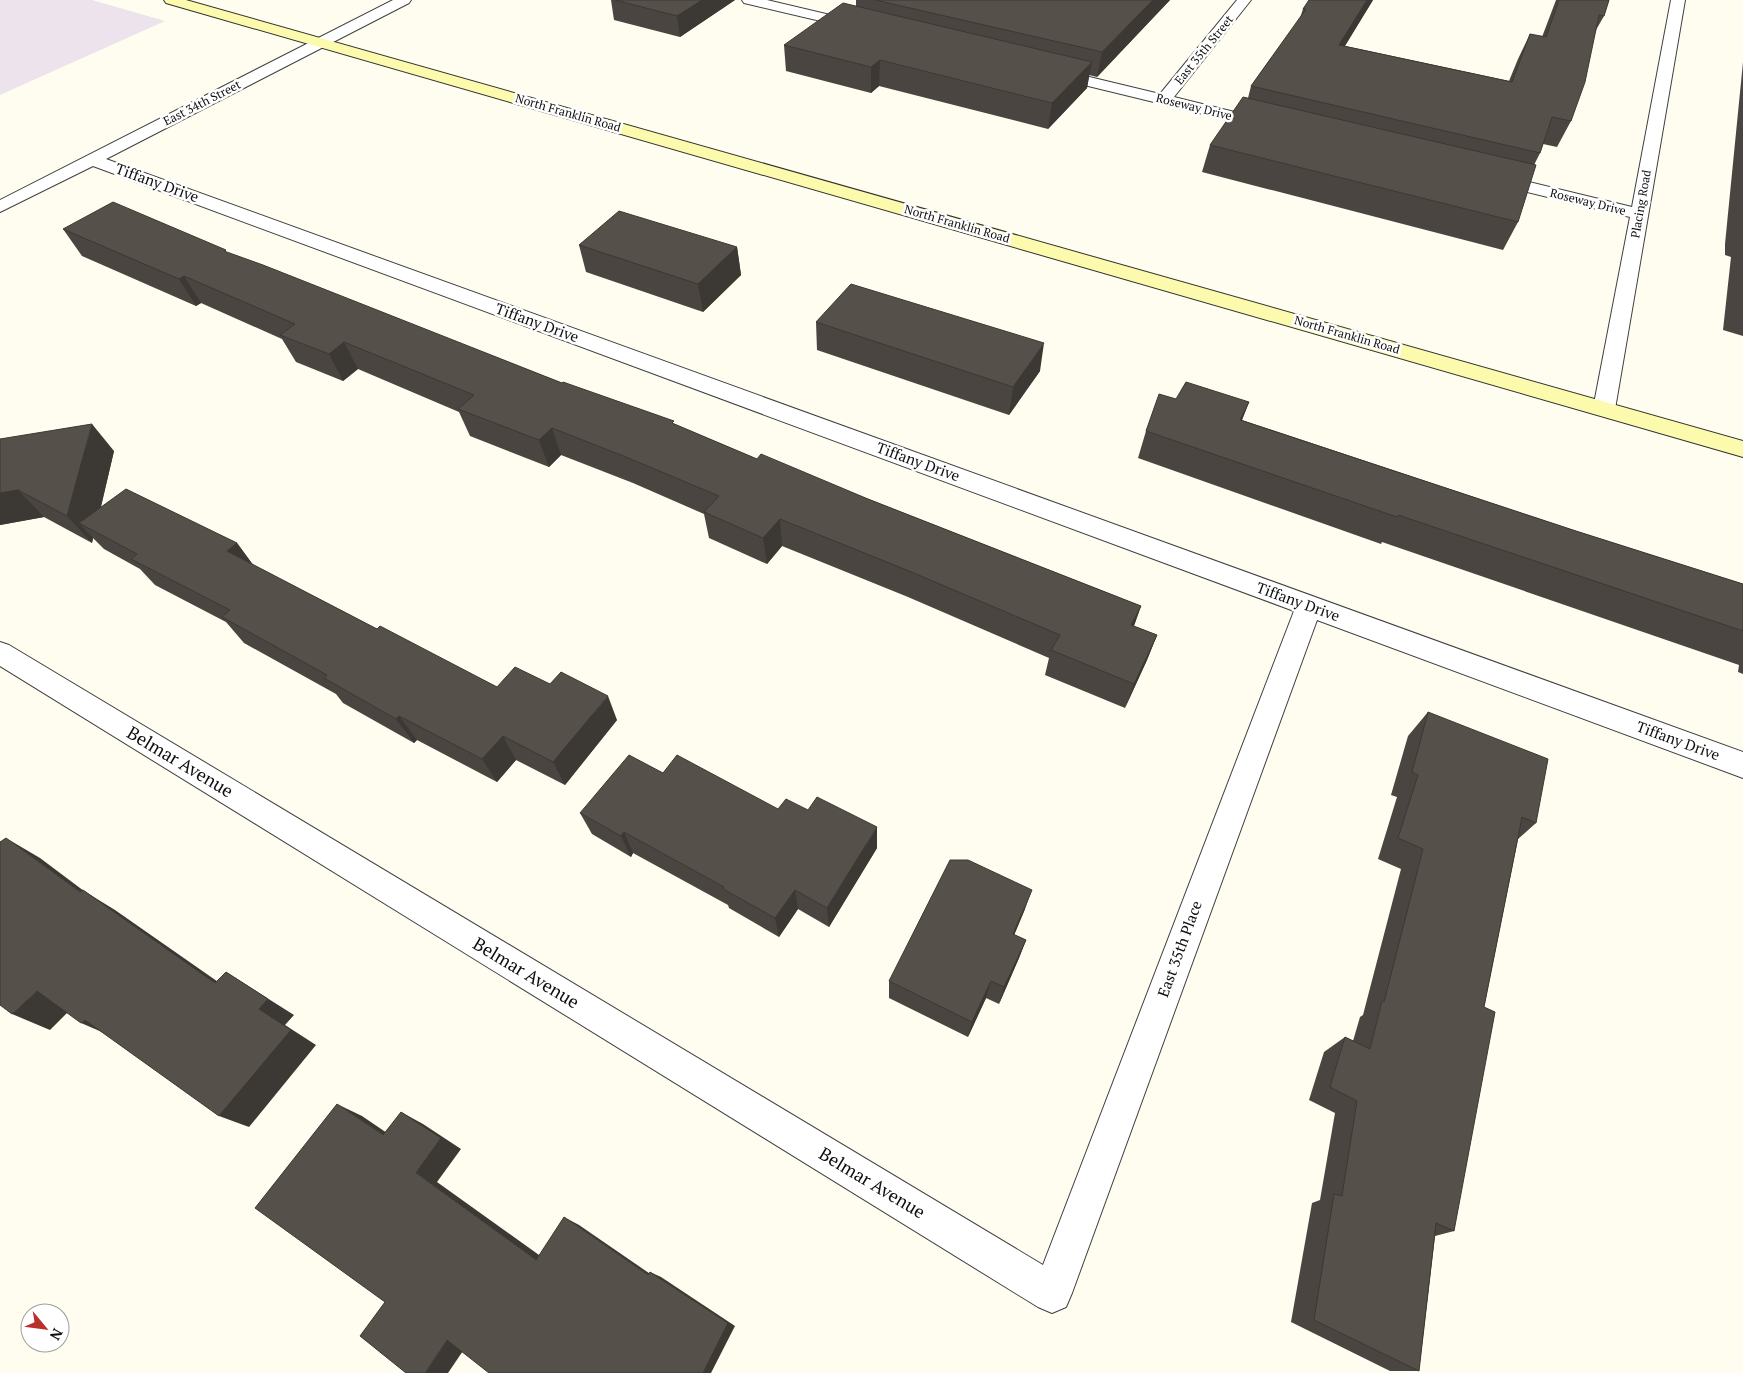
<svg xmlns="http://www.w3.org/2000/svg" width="1743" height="1373" font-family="'PT Serif',serif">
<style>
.industrial{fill:#ece3ec}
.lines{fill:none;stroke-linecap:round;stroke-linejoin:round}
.street-casing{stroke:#414141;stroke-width:2}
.secondary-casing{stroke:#303030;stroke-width:2}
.street{fill:#fff;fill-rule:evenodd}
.secondary{fill:#fcfaad;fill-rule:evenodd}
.wall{fill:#4a4540}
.shaded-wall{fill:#3c3834}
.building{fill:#56504b;stroke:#3c3834}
.labels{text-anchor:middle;stroke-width:5;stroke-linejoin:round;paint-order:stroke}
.far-street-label{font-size:12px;fill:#0e0e0e;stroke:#fff}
.street-label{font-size:15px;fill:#0e0e0e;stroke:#fff}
.near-street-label{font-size:18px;fill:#0e0e0e;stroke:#fff}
</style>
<rect width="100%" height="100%" fill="#fefdef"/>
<polygon class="industrial" points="0,0 92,0 165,21 0,95"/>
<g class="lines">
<defs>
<g id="street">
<polygon points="393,0 411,0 409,3 106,159 1743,752 1743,778 1317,620 1072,1293 1066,1307 1052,1313 1038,1307 0,666 0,642 9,645 1043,1265 1294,611 93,166 0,212 0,200"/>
<polygon points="742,0 767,0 864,23 866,26 864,29 859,30 744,3"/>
<polygon points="1237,0 1251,0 1174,97 1271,121 1273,124 1271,127 1265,129 1047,76 1044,73 1047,70 1052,68 1160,94"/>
<polygon points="1671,0 1685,0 1615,409 1612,414 1604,416 1596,414 1593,409 1630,217 1486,182 1483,178 1486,174 1492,173 1632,207"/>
</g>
<polygon id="secondary" points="164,0 186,0 1743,441 1743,457 166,3"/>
</defs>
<use href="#street" class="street-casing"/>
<use href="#secondary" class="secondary-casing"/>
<use href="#street" class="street"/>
<use href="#secondary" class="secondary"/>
</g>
<g class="wall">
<polygon points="611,0 735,0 680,37 614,20"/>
<polygon points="856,0 1170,0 1097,77 1089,75 1087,88 1048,129 879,86 871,93 786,71 784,45 856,6"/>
<polygon points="1309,0 1373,0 1345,46 1509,81 1518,59 1530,34 1542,37 1556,0 1609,0 1604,16 1596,30 1571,121 1557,147 1543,144 1540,153 1534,165 1518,222 1503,250 1202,172 1210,145 1248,98 1251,86 1300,18 1303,9"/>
<polygon points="1743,62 1743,336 1723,330 1731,257 1725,255 1725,244"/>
<polygon points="63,229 227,253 562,383 674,424 757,459 868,499 1141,606 1134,626 1157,635 1147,660 1125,708 1045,675 1049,658 908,597 782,546 767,564 709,538 704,514 633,483 561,455 549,467 470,436 459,412 358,369 343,381 296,362 282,339 201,303 196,306 82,256"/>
<polygon points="579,245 737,247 741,275 703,312 586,272"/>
<polygon points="816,322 1040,371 1009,415 817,350"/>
<polygon points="1176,399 1249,402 1242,420 1576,531 1743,584 1743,674 1738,672 1739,665 1382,542 1381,544 1138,458 1146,431"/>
<polygon points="0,439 114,451 101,507 237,543 253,565 377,629 497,687 617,720 565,785 516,760 497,782 417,740 414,743 343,703 336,694 244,643 226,622 155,585 140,569 104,549 93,538 92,543 44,517 0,525"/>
<polygon points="1428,712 1536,823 1518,839 1484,1007 1454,1231 1435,1236 1419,1371 1390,1371 1291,1322 1312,1203 1320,1200 1335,1113 1309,1100 1324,1052 1345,1037 1353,1041 1360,1017 1363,1015 1401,869 1378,859 1397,797 1391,795 1408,736"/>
<polygon points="663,773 778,809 877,848 829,927 798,909 779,937 729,908 728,905 633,853 631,857 592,834 580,813"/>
<polygon points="1025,909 1014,935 1026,940 1019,958 999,1004 986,998 968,1037 889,998 889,981"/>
</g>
<g class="shaded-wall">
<polygon points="702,0 735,0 680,37 677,16"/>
<polygon points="1153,0 1170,0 1097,77 1102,52"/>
<polygon points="1367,0 1373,0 1330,70 1339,45"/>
<polygon points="880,60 879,86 871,93 871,67"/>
<polygon points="1092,62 1087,88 1048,129 1052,103"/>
<polygon points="737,247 741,275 703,312 698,284"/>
<polygon points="184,276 201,303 196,306 179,279"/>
<polygon points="344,342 358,369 343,381 329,354"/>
<polygon points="1044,343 1040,371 1009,415 1013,387"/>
<polygon points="1249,402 1238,430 1240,420"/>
<polygon points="92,424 114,451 95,531 79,523 93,538 92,543 67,516"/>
<polygon points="552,428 561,455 549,467 539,440"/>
<polygon points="18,490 44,517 0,525 0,493"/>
<polygon points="780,519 782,546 767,564 763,538"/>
<polygon points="237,543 257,570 227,551"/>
<polygon points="1141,606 1132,631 1131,625"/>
<polygon points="1157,635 1147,660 1125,708 1134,684"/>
<polygon points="608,696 617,720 565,785 553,762"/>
<polygon points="399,716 417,740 414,743 396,719"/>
<polygon points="503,736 516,760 497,782 482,759"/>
<polygon points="877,827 877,848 829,927 827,908"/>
<polygon points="624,832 633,853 631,857 621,836"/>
<polygon points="6,838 40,858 84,891 115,910 244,1000 215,983 80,892"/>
<polygon points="795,890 798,909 779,937 775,918"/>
<polygon points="1032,890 1025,909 1007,952 1013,934"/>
<polygon points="1026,940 1019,958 999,1004 1004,987"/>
<polygon points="226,972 294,1015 285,1025 316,1045 249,1127 219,1116 259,1009"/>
<polygon points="991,981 986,998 968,1037 972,1022"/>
<polygon points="37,991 73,1007 50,1030 12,1014"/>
<polygon points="85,1020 116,1038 81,1023"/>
<polygon points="337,1104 362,1116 406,1146 383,1135"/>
<polygon points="401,1112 423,1124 461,1149 437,1182 553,1265 536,1260 416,1173"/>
<polygon points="564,1217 579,1225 659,1280 648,1275"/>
<polygon points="650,1272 661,1277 735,1326 711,1373 703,1373"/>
<polygon points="447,1340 469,1342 448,1373 425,1373"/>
</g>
<g class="building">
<polygon points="615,0 702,0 677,16"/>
<polygon points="875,0 1153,0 1102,52"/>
<polygon points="1309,0 1367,0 1339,45 1512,82 1530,34 1546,37 1559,0 1609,0 1604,16 1599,15 1585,82 1571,121 1552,117 1540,153 1251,86 1306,9 1303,9"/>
<polygon points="843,3 1092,62 1052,103 880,60 871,67 784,45"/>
<polygon points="1243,97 1536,165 1518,222 1210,145"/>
<polygon points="113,202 226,250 224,251 263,265 562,383 563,382 674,421 672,423 757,459 761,454 868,499 1141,606 1131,625 1157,635 1134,684 1051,650 1060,635 909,571 780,519 763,538 704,512 719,496 626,457 552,428 539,440 458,409 474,395 344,342 329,354 280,335 295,324 184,276 179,279 63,229"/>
<polygon points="619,211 737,247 698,284 579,245"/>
<polygon points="851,284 1044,343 1013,387 816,322"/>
<polygon points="1186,382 1249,402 1240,420 1576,531 1743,584 1743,631 1398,515 1397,517 1146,431 1159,394 1176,399"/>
<polygon points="92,424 67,516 18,490 0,493 0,439"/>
<polygon points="126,489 237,543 227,551 377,629 380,626 497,687 515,667 550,684 561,672 608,696 553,762 503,736 482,759 399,716 396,719 324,678 327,675 222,617 230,610 131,559 137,554 79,523"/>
<polygon points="1428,712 1548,759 1536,823 1522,817 1484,1007 1495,1012 1454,1231 1436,1223 1419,1371 1314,1320 1334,1194 1342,1196 1357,1101 1330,1087 1345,1037 1370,1049 1382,1001 1384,1002 1423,849 1398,838 1418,775 1412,772"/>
<polygon points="629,755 663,773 677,755 778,809 786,799 808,810 817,797 877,827 827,908 795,890 775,918 723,889 724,887 624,832 621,836 580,813"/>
<polygon points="6,838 80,892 83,890 215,983 226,972 268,999 259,1009 291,1030 219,1116 85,1020 81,1023 37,991 12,1014 0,1005 0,842"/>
<polygon points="950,860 968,860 1032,890 1013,934 1026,940 1004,987 991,981 972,1022 889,981"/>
<polygon points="337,1104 383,1135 401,1112 441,1138 416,1173 536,1260 564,1217 648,1275 650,1272 728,1323 703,1373 489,1373 447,1340 425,1373 406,1373 360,1336 385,1302 255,1208"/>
</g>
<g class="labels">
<g class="far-street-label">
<text transform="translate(1204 50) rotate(-51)" y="4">East 35th Street</text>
<text transform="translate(202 103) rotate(-27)" y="4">East 34th Street</text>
<text transform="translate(1194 107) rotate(14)" y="4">Roseway Drive</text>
<text transform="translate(568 113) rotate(16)" y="4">North Franklin Road</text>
<text transform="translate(1588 202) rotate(14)" y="4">Roseway Drive</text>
<text transform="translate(1641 204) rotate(-80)" y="4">Placing Road</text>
<text transform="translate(957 224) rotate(16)" y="4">North Franklin Road</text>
<text transform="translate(1347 335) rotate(16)" y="4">North Franklin Road</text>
</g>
<g class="street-label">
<text transform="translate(157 183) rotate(20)" y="5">Tiffany Drive</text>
<text transform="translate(537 323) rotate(20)" y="5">Tiffany Drive</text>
<text transform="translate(918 462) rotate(20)" y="5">Tiffany Drive</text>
<text transform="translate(1298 602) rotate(20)" y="5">Tiffany Drive</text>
<text transform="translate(1678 741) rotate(20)" y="5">Tiffany Drive</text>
<text transform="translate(1180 949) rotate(-70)" y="5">East 35th Place</text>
</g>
<g class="near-street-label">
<text transform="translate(180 762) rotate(31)" y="6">Belmar Avenue</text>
<text transform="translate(526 973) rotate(31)" y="6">Belmar Avenue</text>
<text transform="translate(872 1183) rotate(31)" y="6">Belmar Avenue</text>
</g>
</g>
<g transform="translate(45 1328) rotate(119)"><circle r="24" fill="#ffffff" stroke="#9f9f9f"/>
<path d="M0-4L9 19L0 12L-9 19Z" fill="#b9312b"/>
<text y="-8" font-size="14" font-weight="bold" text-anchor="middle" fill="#0e0e0e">N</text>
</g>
</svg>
